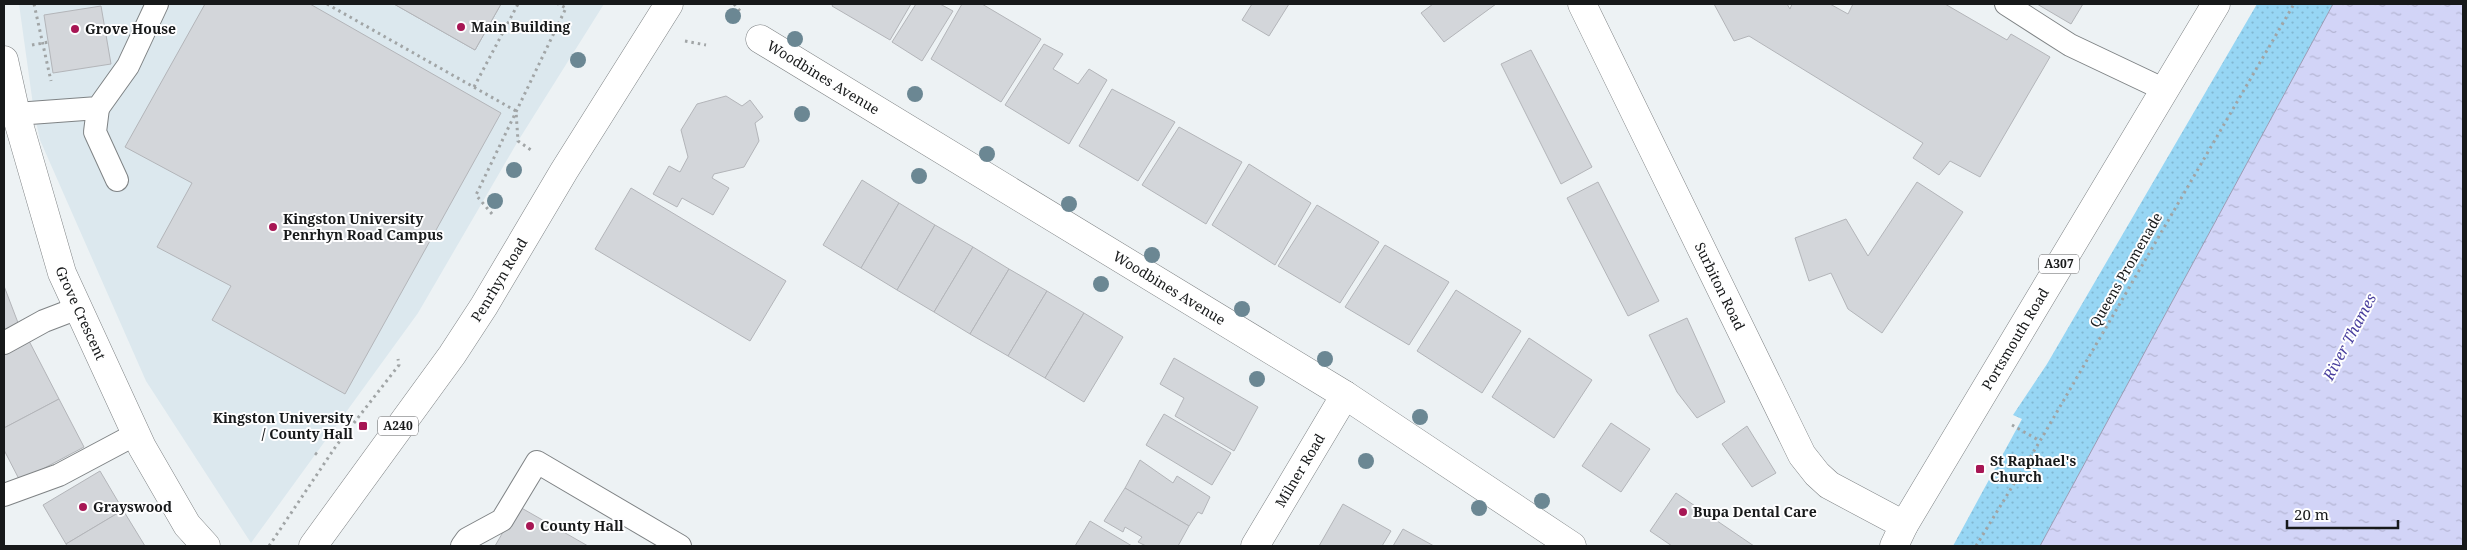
<svg xmlns="http://www.w3.org/2000/svg" width="2467" height="550" font-family="'Noto Serif',serif">
<style>
.built{fill:#dce8ee}
.park{fill:url(#park-dots)}
.water{fill:url(#water-ripples);stroke:#9a9cb5}
.building{fill:#d3d6da;stroke:#b3b5b9}
.lines{fill:none;stroke-linecap:round;stroke-linejoin:round}
.lane-casing{stroke:#7f8385;stroke-width:24}
.street-casing{stroke:#7f8385;stroke-width:29}
.secondary-casing{stroke:#7f8385;stroke-width:29}
.primary-casing{stroke:#7f8385;stroke-width:29}
.path{stroke:#a1a5a6;stroke-width:3;stroke-dasharray:2.5 4;stroke-linecap:butt}
.lane{stroke:#fff;stroke-width:22}
.street{stroke:#fff;stroke-width:28}
.secondary{stroke:#fff;stroke-width:28}
.primary{stroke:#fff;stroke-width:28}
.tree{fill:#6b8793}
.poi-dot{fill:#a71654;stroke:#fefeff;stroke-width:2}
.labels{text-anchor:middle;stroke-width:4;stroke-linejoin:round;paint-order:stroke}
.shield{fill:#fefeff;stroke:#5c5e5f;stroke-width:1}
.shield-label{font-size:12px;font-weight:bold;fill:#17191a}
.poi-label{font-size:14px;font-weight:bold;fill:#17191a;stroke:#fefeff;text-anchor:start}
.street-label{font-size:14px;fill:#17191a;stroke:#fefeff}
.water-label{font-size:15px;font-style:italic;fill:#483e9d;stroke:#fefeff}
</style>
<defs>
<pattern id="park-dots" width="8" height="8" patternUnits="userSpaceOnUse" patternTransform="scale(1.25)"><rect width="8" height="8" fill="#97d6f4"/><path d="M2 2h.1M6 6h.1" fill="none" stroke="#81b7d1" stroke-width="1.8" stroke-linecap="round"/></pattern>
<pattern id="water-ripples" width="26" height="14" patternUnits="userSpaceOnUse" patternTransform="scale(1.25)"><rect width="26" height="14" fill="#d2d4f7"/><path d="M2 4q2-2 4 0t4 0M15 11q2-2 4 0t4 0" fill="none" stroke="#b4b5d3"/></pattern>
</defs>
<rect width="100%" height="100%" fill="#edf2f4"/>
<polygon class="built" points="19,4 604,4 518,141 418,313 251,543 146,381 40,140 34,112"/>
<polygon class="park" points="2257,4 2333,4 2040,546 1953,546 2022,419 2013,415 2047,364"/>
<polygon class="water" points="2333,4 2463,4 2463,546 2040,546"/>
<g class="building">
<polygon points="205,4 310,4 501,113 345,394 212,320 231,286 157,247 192,183 125,147"/>
<polygon points="394,4 501,4 475,50"/>
<polygon points="394,4 501,4 475,50"/>
<polygon points="833,4 911,4 890,40 832,6"/>
<polygon points="916,4 940,4 953,11 922,61 892,42"/>
<polygon points="962,4 982,4 1041,39 1001,102 931,59"/>
<polygon points="1252,4 1289,4 1269,36 1242,20"/>
<polygon points="1433,4 1496,4 1444,42 1421,13"/>
<polygon points="1714,4 1787,4 1790,9 1792,4 1830,4 1848,14 1853,4 1945,4 2007,40 2011,34 2050,57 1980,177 1950,161 1939,175 1913,158 1923,143 1749,36 1734,41"/>
<polygon points="2037,4 2083,4 2071,24"/>
<polygon points="101,6 111,64 53,73 44,15"/>
<polygon points="1044,44 1063,54 1053,69 1078,84 1089,69 1107,80 1069,144 1005,105"/>
<polygon points="1531,50 1592,167 1561,184 1501,64"/>
<polygon points="1112,89 1175,122 1138,181 1079,146"/>
<polygon points="726,96 742,106 750,100 763,117 755,123 759,141 744,167 714,174 712,178 729,188 713,215 682,198 677,207 653,194 669,166 680,172 688,157 681,130 697,104"/>
<polygon points="1179,127 1242,162 1206,224 1142,185"/>
<polygon points="1249,164 1311,203 1275,265 1212,225"/>
<polygon points="862,180 899,203 861,268 823,245"/>
<polygon points="1598,182 1659,301 1628,316 1567,198"/>
<polygon points="1917,182 1963,212 1882,333 1848,309 1831,273 1809,281 1795,238 1846,219 1868,256"/>
<polygon points="631,188 786,281 750,341 595,249"/>
<polygon points="899,203 935,225 897,290 861,268"/>
<polygon points="1317,205 1379,242 1340,303 1278,266"/>
<polygon points="935,225 973,247 934,312 897,290"/>
<polygon points="1385,245 1449,282 1409,345 1345,307"/>
<polygon points="973,247 1009,269 970,334 934,312"/>
<polygon points="1009,269 1047,291 1008,356 970,334"/>
<polygon points="4,286 20,328 4,335"/>
<polygon points="1456,290 1521,331 1482,393 1417,351"/>
<polygon points="1047,291 1084,313 1045,378 1008,356"/>
<polygon points="1084,313 1123,337 1084,402 1045,378"/>
<polygon points="1687,318 1725,402 1697,418 1677,392 1649,335"/>
<polygon points="1529,338 1592,380 1554,438 1492,397"/>
<polygon points="28,339 59,399 4,428 4,351"/>
<polygon points="1174,358 1258,407 1234,451 1175,416 1184,398 1160,384"/>
<polygon points="59,399 84,447 20,481 4,450 4,428"/>
<polygon points="1164,414 1231,453 1212,485 1146,445"/>
<polygon points="1611,423 1650,449 1621,492 1582,466"/>
<polygon points="1747,426 1776,473 1752,487 1722,444"/>
<polygon points="1140,460 1173,483 1177,476 1210,497 1202,514 1198,512 1189,526 1125,488"/>
<polygon points="100,471 123,510 66,544 43,505"/>
<polygon points="1125,488 1189,526 1178,546 1146,546 1138,542 1142,537 1125,527 1123,532 1104,521"/>
<polygon points="1676,493 1754,546 1672,546 1650,531"/>
<polygon points="1343,504 1391,531 1382,546 1319,546"/>
<polygon points="518,506 588,546 495,546"/>
<polygon points="123,510 145,546 67,546 66,544"/>
<polygon points="1090,521 1132,546 1075,546"/>
<polygon points="1403,529 1434,546 1393,546"/>
</g>
<g class="lines">
<defs>
<g id="lane">
<polyline points="2006,4 2070,45 2165,90"/>
<polyline points="98,108 95,132 117,180"/>
<polyline points="16,114 98,108 128,66 157,4"/>
<polyline points="4,343 44,321 78,308"/>
<polyline points="4,495 59,475 136,434"/>
<polyline points="462,546 467,539 502,520 537,462 680,546"/>
</g>
<g id="street">
<path id="s1" d="M760,39l585,356 227,151"/>
<path id="s2" d="M1255,546l90,-151"/>
</g>
<g id="secondary">
<path id="s3" d="M1582,4l220,451 15,19 12,11 75,40"/>
<path id="s4" d="M4,60l12,54 46,159 80,174 45,78 19,21"/>
</g>
<g id="primary">
<path id="s5" d="M313,546l139,-191 32,-49 80,-135 105,-167"/>
<path id="s6" d="M1894,546l10,-21 312,-521"/>
</g>
</defs>
<use href="#lane" class="lane-casing"/>
<use href="#street" class="street-casing"/>
<use href="#secondary" class="secondary-casing"/>
<use href="#primary" class="primary-casing"/>
<g class="path">
<polyline points="34,4 51,81"/>
<polyline points="327,4 516,111 518,141 531,150"/>
<polyline points="734,4 741,12"/>
<polyline points="685,41 706,45"/>
<polyline points="32,45 49,42"/>
<polyline points="474,87 518,4"/>
<polyline points="492,214 476,195 566,8 558,4"/>
<polyline points="2012,425 2040,441"/>
<polyline points="315,453 319,456"/>
<polyline points="269,546 336,446 399,365 398,359"/>
<polyline points="1976,546 2040,441 2294,4"/>
</g>
<use href="#lane" class="lane"/>
<use href="#street" class="street"/>
<use href="#secondary" class="secondary"/>
<use href="#primary" class="primary"/>
</g>
<g class="tree">
<circle cx="733" cy="16" r="8"/>
<circle cx="795" cy="39" r="8"/>
<circle cx="578" cy="60" r="8"/>
<circle cx="915" cy="94" r="8"/>
<circle cx="802" cy="114" r="8"/>
<circle cx="987" cy="154" r="8"/>
<circle cx="514" cy="170" r="8"/>
<circle cx="919" cy="176" r="8"/>
<circle cx="495" cy="201" r="8"/>
<circle cx="1069" cy="204" r="8"/>
<circle cx="1152" cy="255" r="8"/>
<circle cx="1101" cy="284" r="8"/>
<circle cx="1242" cy="309" r="8"/>
<circle cx="1325" cy="359" r="8"/>
<circle cx="1257" cy="379" r="8"/>
<circle cx="1420" cy="417" r="8"/>
<circle cx="1366" cy="461" r="8"/>
<circle cx="1542" cy="501" r="8"/>
<circle cx="1479" cy="508" r="8"/>
</g>
<g class="poi-dot">
<circle cx="461" cy="27" r="5"/>
<circle cx="75" cy="29" r="5"/>
<circle cx="273" cy="227" r="5"/>
<rect x="358" y="421" width="10" height="10" rx="2.5"/>
<rect x="1975" y="464" width="10" height="10" rx="2.5"/>
<circle cx="83" cy="507" r="5"/>
<circle cx="1683" cy="512" r="5"/>
<circle cx="530" cy="526" r="5"/>
</g>
<g class="labels">
<g class="shield">
<rect x="2039" y="254.5" width="40" height="19" rx="4"/>
<rect x="378" y="416.5" width="40" height="19" rx="4"/>
</g>
<g class="shield-label">
<text x="2059" y="268">A307</text>
<text x="398" y="430">A240</text>
</g>
<g class="poi-label">
<text x="471" y="32">Main Building</text>
<text x="85" y="34">Grove House</text>
<text x="283" y="224">Kingston University<tspan x="283" dy="16">Penrhyn Road Campus</tspan></text>
<text x="353" y="423" text-anchor="end">Kingston University<tspan x="353" dy="16">/ County Hall</tspan></text>
<text x="1990" y="466">St Raphael's<tspan x="1990" dy="16">Church</tspan></text>
<text x="93" y="512">Grayswood</text>
<text x="1693" y="517">Bupa Dental Care</text>
<text x="540" y="531">County Hall</text>
</g>
<g class="street-label">
<text dy="5" stroke="none"><textPath href="#s1" startOffset="74">Woodbines Avenue</textPath></text>
<text transform="translate(2126 270) rotate(-60)" y="5">Queens Promenade</text>
<text dy="5" stroke="none"><textPath href="#s5" startOffset="325">Penrhyn Road</textPath></text>
<text dy="5" stroke="none"><textPath href="#s3" startOffset="314">Surbiton Road</textPath></text>
<text dy="5" stroke="none"><textPath href="#s1" startOffset="479">Woodbines Avenue</textPath></text>
<text dy="5" stroke="none"><textPath href="#s4" startOffset="265">Grove Crescent</textPath></text>
<text dy="5" stroke="none"><textPath href="#s6" startOffset="240">Portsmouth Road</textPath></text>
<text dy="5" stroke="none"><textPath href="#s2" startOffset="88">Milner Road</textPath></text>
</g>
<g class="water-label">
<text transform="translate(2350 337) rotate(-62)" y="5">River Thames</text>
</g>
</g>
<rect width="2467" height="550" fill="none" stroke="#17191a" stroke-width="10"/>
<path d="M2287 520v8h111v-8" fill="none" stroke="#17191a" stroke-width="2.5"/>
<text x="2294" y="520" font-size="15" fill="#17191a" stroke="#fefeff" stroke-width="4" paint-order="stroke">20 m</text>
</svg>
